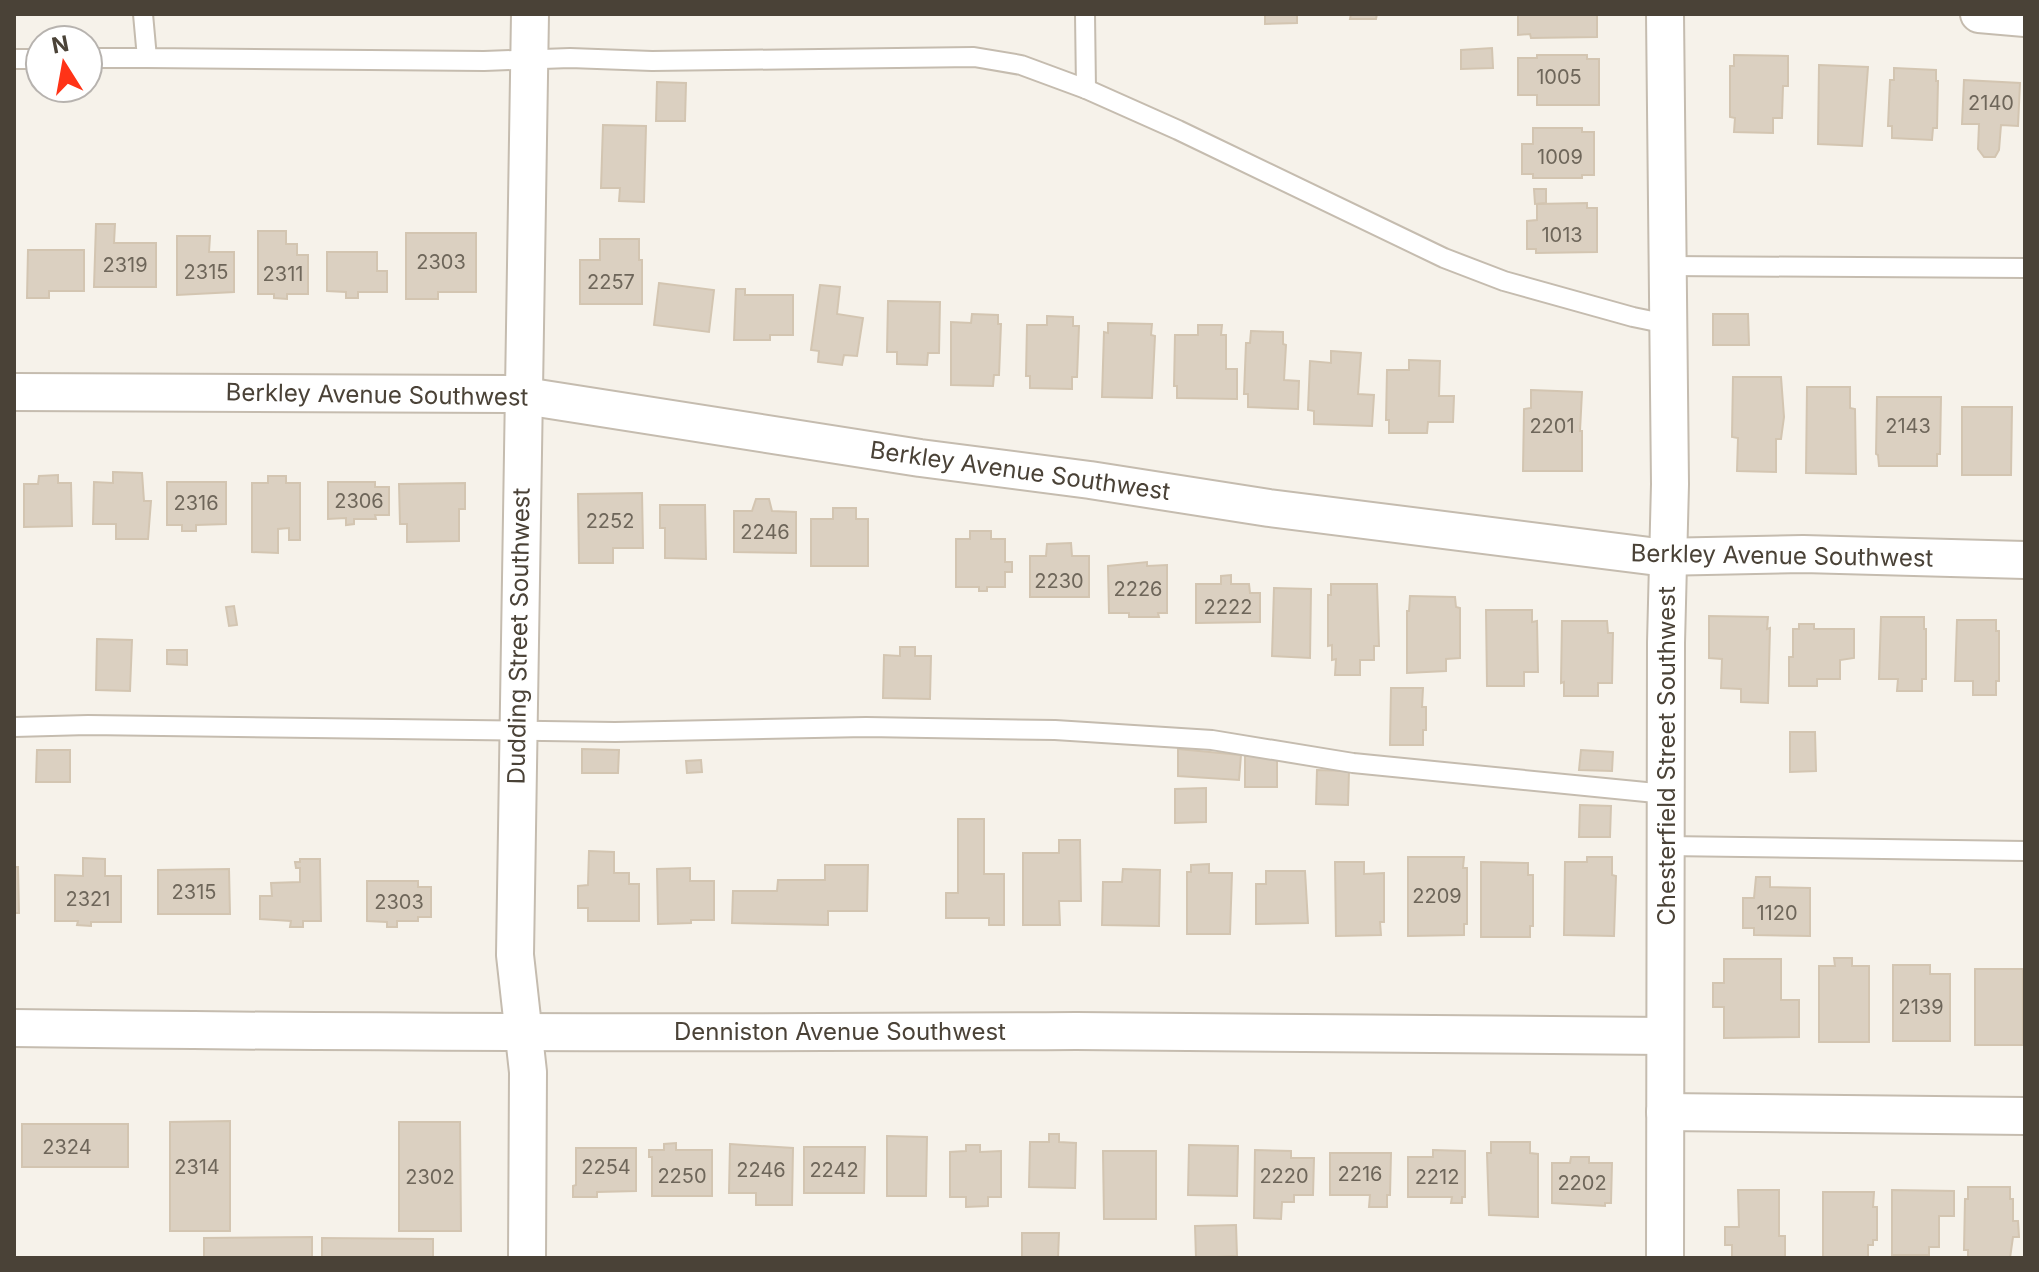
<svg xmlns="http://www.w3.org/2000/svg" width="2039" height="1272" font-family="Inter,sans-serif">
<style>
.building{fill:#dbd0c1;stroke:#d3c5b1;stroke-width:2}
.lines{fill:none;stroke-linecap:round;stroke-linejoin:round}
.service-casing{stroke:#c5bcaf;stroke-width:22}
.minor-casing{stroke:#c5bcaf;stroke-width:40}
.service{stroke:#fff;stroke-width:18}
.minor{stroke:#fff;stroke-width:36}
.labels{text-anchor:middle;stroke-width:6;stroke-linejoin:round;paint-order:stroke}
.number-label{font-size:20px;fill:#6e665a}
.street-label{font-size:24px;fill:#4a4237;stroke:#fff}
</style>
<rect width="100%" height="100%" fill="#f6f2ea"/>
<g class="building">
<polygon points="1265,14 1297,14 1297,23 1265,24"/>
<polygon points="1351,14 1377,14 1376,19 1350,19"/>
<polygon points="1518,14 1597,14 1597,37 1531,38 1530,34 1518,35"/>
<polygon points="1492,48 1493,68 1461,69 1461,50"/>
<polygon points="1537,55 1587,55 1587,59 1599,59 1599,105 1537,105 1537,95 1518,95 1518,58 1537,58"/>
<polygon points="1734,55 1788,56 1788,86 1783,86 1782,118 1773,118 1773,133 1734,132 1735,118 1730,117 1730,66 1734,66"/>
<polygon points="1819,65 1868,67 1862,146 1818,144"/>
<polygon points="1894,68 1936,70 1936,81 1938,81 1937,128 1933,128 1932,140 1892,138 1892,126 1888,126 1890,80 1894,80"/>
<polygon points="1964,80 2020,83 2018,126 2001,125 1999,150 1995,157 1984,157 1978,149 1979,124 1962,124"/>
<polygon points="657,82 686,83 685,121 656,121"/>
<polygon points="603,125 646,126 644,202 619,201 620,188 601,188"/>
<polygon points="1533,128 1582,128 1582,132 1594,132 1594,175 1582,175 1582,178 1533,178 1533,174 1522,174 1522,144 1533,144"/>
<polygon points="1534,189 1546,189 1546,203 1535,204"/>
<polygon points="1587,203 1587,208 1597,208 1597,252 1536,253 1536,249 1527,249 1527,221 1537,220 1537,204"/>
<polygon points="96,224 115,224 114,243 156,243 156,287 94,287"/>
<polygon points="258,231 286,231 286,244 297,244 297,255 308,255 308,294 287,294 287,299 274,298 274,294 258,294"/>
<polygon points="406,233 476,233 476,292 438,292 438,299 406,299"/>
<polygon points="177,236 210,236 209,252 234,252 234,292 177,295"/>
<polygon points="600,239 639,239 639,260 642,260 642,304 580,304 580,260 600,260"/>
<polygon points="28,250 84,250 84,291 49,291 49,298 27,298"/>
<polygon points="327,252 377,252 377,271 387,271 387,292 358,292 358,298 346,298 346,292 327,291"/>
<polygon points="659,283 714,290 709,332 654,325"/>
<polygon points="820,285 840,287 837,314 863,318 857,356 844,355 842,365 818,362 819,351 811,350"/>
<polygon points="736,289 745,289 745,295 793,295 793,335 770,335 770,340 734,340"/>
<polygon points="888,301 940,302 939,353 928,353 927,365 897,364 897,352 887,352"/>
<polygon points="972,314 998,315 998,324 1001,324 999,375 994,375 993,386 951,385 951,322 971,323"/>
<polygon points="1713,314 1748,314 1749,345 1713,345"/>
<polygon points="1047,316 1073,317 1073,326 1079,326 1077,377 1072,377 1072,389 1030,388 1030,376 1026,376 1027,325 1047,325"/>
<polygon points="1108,323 1152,324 1151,335 1155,336 1152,398 1102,397 1104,332 1108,333"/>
<polygon points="1198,325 1222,325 1221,335 1226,335 1226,369 1237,369 1237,399 1177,398 1177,386 1174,386 1175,335 1198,335"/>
<polygon points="1251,331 1283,332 1283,344 1286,345 1284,380 1299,381 1298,409 1248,407 1248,394 1244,394 1246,343 1250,343"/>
<polygon points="1331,351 1361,353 1358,394 1374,395 1372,426 1314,424 1314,411 1308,410 1310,361 1331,363"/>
<polygon points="1409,360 1440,361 1439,396 1454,396 1453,422 1428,422 1427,433 1389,433 1389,420 1386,420 1387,370 1409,370"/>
<polygon points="1733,377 1781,377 1784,417 1781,439 1776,439 1776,472 1737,471 1738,438 1732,437"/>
<polygon points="1807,387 1850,387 1850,408 1855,409 1856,474 1806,473"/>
<polygon points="1531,390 1582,392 1580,431 1582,431 1582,471 1523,471 1524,409 1531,408"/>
<polygon points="1877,397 1941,397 1940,454 1937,454 1937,466 1879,466 1878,455 1876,454"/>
<polygon points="1962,407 2012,407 2011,475 1962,475"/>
<polygon points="113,472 142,473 144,501 151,501 148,539 116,539 116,524 93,524 94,482 113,483"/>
<polygon points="58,475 58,483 71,483 72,526 24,527 24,484 38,484 39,476"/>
<polygon points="268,476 286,476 286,483 300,483 300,540 289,540 289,528 278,529 278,553 252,552 252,483 268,483"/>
<polygon points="167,482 226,482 226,524 196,525 196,531 182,531 182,525 167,525"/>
<polygon points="328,482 375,482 375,487 389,487 389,515 375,515 376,519 354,519 354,524 346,525 346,518 328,519"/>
<polygon points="465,483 465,509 459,509 459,541 407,542 407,524 400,524 399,484"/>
<polygon points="642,493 643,548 613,548 613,563 579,563 578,494"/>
<polygon points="756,499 769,499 772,511 796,512 796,553 734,552 734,511 752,511"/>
<polygon points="660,505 705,505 706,559 665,558 665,528 660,528"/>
<polygon points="833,508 856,508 856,519 868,519 868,566 811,566 811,519 833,519"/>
<polygon points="970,531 991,531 991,539 1005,539 1005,562 1012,562 1012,572 1005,572 1005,587 987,587 987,591 979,591 979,587 956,587 956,539 970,539"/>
<polygon points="1071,543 1072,556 1089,556 1089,597 1030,597 1030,556 1046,556 1047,544"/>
<polygon points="1147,562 1147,566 1167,565 1167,613 1158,613 1159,617 1129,617 1129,613 1109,613 1108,566"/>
<polygon points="1231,575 1231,584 1249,584 1250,593 1260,593 1260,622 1196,623 1196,584 1221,584 1221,576"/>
<polygon points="1331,584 1377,584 1379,646 1374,646 1374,660 1360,660 1360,675 1335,675 1336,659 1332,660 1332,645 1328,646 1328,595 1331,595"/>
<polygon points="1274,588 1311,589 1310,658 1272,656"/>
<polygon points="1410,596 1455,597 1456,607 1460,608 1460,658 1446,659 1446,671 1407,673 1407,611 1409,611"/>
<polygon points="234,606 237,625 229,626 226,607"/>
<polygon points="1486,610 1532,610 1532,622 1537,621 1538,672 1524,672 1524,686 1487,686"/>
<polygon points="1709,616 1768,617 1767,629 1770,628 1768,703 1741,702 1741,689 1721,688 1722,659 1709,658"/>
<polygon points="1881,617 1924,617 1924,629 1926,629 1926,679 1922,679 1922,691 1897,691 1898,679 1879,679"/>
<polygon points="1957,620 1996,620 1996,631 1999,631 1999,681 1996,681 1996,695 1973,695 1973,681 1955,681"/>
<polygon points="1562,621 1607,621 1608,633 1613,633 1612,683 1598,683 1598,696 1564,696 1564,682 1561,683"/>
<polygon points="1799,624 1814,624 1814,629 1854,629 1854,658 1840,660 1840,679 1817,679 1817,686 1789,686 1789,657 1793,657 1793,629 1799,629"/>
<polygon points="97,639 132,640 130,691 96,690"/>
<polygon points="900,647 915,647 915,656 931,656 930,699 883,698 884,655 900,656"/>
<polygon points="167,650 187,650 187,665 167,664"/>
<polygon points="1391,688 1423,688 1422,707 1426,707 1426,730 1423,730 1423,745 1390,745"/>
<polygon points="1790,732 1815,732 1816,771 1790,772"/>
<polygon points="582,749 619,750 618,773 582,773"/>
<polygon points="1178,749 1241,755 1239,780 1178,776"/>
<polygon points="37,750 70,750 70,782 36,782"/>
<polygon points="1581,750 1613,752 1612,771 1579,770"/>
<polygon points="1277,755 1277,787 1245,787 1245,756"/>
<polygon points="701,760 702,772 687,773 686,761"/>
<polygon points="1317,770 1349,771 1348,805 1316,804"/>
<polygon points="1206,788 1206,822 1175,823 1175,789"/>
<polygon points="1580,805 1611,806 1610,837 1579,837"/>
<polygon points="958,819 984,819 984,874 1004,874 1004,925 989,925 989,918 946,918 946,893 958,893"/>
<polygon points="1059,840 1080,840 1081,901 1059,901 1060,925 1023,925 1023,853 1059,853"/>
<polygon points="589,851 614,852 614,873 629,873 629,884 639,884 639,921 588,921 588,908 578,908 578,886 588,885"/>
<polygon points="1408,857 1464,857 1463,868 1467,868 1467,924 1464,924 1464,935 1408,936"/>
<polygon points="1587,857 1612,857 1612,875 1616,876 1614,936 1564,935 1565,862 1587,862"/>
<polygon points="83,858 105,859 105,876 121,876 121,922 91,922 91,926 77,925 78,921 55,921 55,875 83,876"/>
<polygon points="300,859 320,859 321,921 303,921 303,927 290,927 291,921 260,919 260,896 272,896 271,883 300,882 300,868 296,868 295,862 300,862"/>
<polygon points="1335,862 1364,862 1364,874 1384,873 1384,922 1380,922 1381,935 1336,936"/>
<polygon points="1481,862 1528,863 1528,875 1533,875 1533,926 1530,926 1530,937 1481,937"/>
<polygon points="1209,864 1209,873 1232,873 1230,934 1187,934 1187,872 1191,872 1191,865"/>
<polygon points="825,865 868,865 867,911 828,911 828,925 732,923 733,891 777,891 778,880 825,880"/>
<polygon points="14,867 18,867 19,913 14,913"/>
<polygon points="690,868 690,881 714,881 714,920 691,920 691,923 658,924 657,869"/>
<polygon points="229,869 230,914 158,914 158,870"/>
<polygon points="1123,869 1160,870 1159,926 1102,925 1103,882 1122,882"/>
<polygon points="1266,871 1305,871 1308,923 1256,924 1256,884 1266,884"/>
<polygon points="1756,877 1770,877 1770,887 1810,888 1810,936 1754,935 1754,928 1743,928 1743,898 1754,898"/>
<polygon points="367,881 418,881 418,887 431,887 431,917 418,917 418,921 397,921 397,927 387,927 387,922 367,921"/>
<polygon points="1834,958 1852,958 1852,966 1869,966 1869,1042 1819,1042 1819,966 1835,966"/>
<polygon points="1724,959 1781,959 1781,1000 1799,1000 1799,1037 1724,1038 1724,1007 1713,1007 1713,983 1724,983"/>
<polygon points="1893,965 1930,965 1930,974 1950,974 1950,1041 1893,1041"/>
<rect x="1975" y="969" width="48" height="76"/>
<polygon points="230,1121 230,1231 170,1231 170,1122"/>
<polygon points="399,1122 460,1122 461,1231 399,1231"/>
<rect x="22" y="1124" width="106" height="43"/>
<polygon points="1049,1134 1059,1134 1059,1142 1076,1143 1075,1188 1029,1187 1030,1142 1049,1142"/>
<polygon points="887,1136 927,1137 926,1196 887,1196"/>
<polygon points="1491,1142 1530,1142 1530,1153 1538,1154 1538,1217 1489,1215 1487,1153 1491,1153"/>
<polygon points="676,1143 676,1150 712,1150 712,1196 652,1196 652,1157 649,1157 649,1150 664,1150 664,1144"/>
<polygon points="730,1144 793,1148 792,1205 756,1205 756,1193 729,1193"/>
<polygon points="966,1145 980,1145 980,1152 1001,1151 1001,1197 988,1197 988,1206 966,1207 966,1197 950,1197 950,1152 966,1151"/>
<polygon points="1189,1145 1238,1146 1237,1196 1188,1195"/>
<polygon points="804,1147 865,1147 864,1193 804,1193"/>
<polygon points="576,1148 636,1148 636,1191 597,1192 597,1197 573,1197 573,1186 576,1185"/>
<polygon points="1255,1150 1291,1151 1291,1158 1314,1158 1313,1195 1294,1195 1294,1202 1282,1202 1281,1219 1254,1218"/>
<polygon points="1433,1150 1465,1151 1465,1197 1462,1197 1462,1203 1451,1203 1452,1197 1408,1197 1408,1157 1433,1157"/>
<polygon points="1103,1151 1156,1151 1156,1219 1104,1219"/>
<polygon points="1330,1153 1391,1153 1390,1195 1387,1195 1387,1207 1369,1207 1370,1195 1330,1195"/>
<polygon points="1571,1157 1589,1157 1589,1163 1612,1163 1611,1203 1605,1203 1605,1206 1552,1203 1552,1163 1570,1163"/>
<polygon points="1968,1187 2010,1187 2010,1199 2013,1199 2013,1221 2018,1221 2019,1237 2013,1237 2010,1258 1968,1258 1968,1250 1964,1250 1965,1199 1968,1199"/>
<polygon points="1738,1190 1779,1190 1779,1236 1785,1236 1785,1258 1732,1258 1732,1245 1725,1245 1725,1227 1739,1227"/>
<polygon points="1892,1190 1954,1191 1954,1216 1939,1216 1939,1247 1929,1247 1929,1255 1892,1255"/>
<polygon points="1823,1192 1874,1192 1873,1207 1877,1207 1877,1240 1873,1240 1873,1245 1868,1245 1868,1258 1823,1258"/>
<polygon points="1236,1225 1237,1256 1196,1258 1195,1226"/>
<polygon points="1022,1233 1059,1233 1058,1258 1022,1258"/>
<polygon points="312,1237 312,1258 204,1258 204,1238"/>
<polygon points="322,1238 433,1239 433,1258 322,1258"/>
</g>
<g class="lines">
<defs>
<g id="service">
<polyline points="143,14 147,58 484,61 570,58 652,61 974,57 1021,65 1086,89 1178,130 1444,258 1504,281 1633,317 1667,324"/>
<polyline points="1085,14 1086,89"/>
<polyline points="88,58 147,58"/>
<polyline points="14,59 40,59"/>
<polyline points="1667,266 2025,268"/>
<polyline points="14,727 88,725 615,732 866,727 1055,730 1212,740 1353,763 1666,794"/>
<polyline points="1666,846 2025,851"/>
</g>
<g id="minor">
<polyline points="1665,14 1670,484 1666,643 1665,1258"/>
<polyline points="1979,14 2025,18"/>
<polyline points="14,392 512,394 920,458 1090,480 1269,508 1658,557 1803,554 2025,560"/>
<path d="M14,1028c354,5 708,5 1062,3 196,0 393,5 589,5"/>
<polyline points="1665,1112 2025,1116"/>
<polyline points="527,1258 528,1072 515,955 530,14"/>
</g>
</defs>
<use href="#service" class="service-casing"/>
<use href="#minor" class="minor-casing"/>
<use href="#service" class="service"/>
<use href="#minor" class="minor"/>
</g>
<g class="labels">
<g class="number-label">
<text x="1559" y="84">1005</text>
<text x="1991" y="110">2140</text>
<text x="1560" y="164">1009</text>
<text x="1562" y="242">1013</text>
<text x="441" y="269">2303</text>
<text x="125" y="272">2319</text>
<text x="206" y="279">2315</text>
<text x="283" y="281">2311</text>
<text x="611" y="289">2257</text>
<text x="1552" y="433">2201</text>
<text x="1908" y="433">2143</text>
<text x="359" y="508">2306</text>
<text x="196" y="510">2316</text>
<text x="610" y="528">2252</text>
<text x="765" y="539">2246</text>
<text x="1059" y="588">2230</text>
<text x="1138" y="596">2226</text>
<text x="1228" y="614">2222</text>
<text x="194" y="899">2315</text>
<text x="1437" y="903">2209</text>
<text x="88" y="906">2321</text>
<text x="399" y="909">2303</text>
<text x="1777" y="920">1120</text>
<text x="1921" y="1014">2139</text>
<text x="67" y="1154">2324</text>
<text x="197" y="1174">2314</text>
<text x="606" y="1174">2254</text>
<text x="761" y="1177">2246</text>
<text x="834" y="1177">2242</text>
<text x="1360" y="1181">2216</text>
<text x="682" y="1183">2250</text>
<text x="1284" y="1183">2220</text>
<text x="430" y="1184">2302</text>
<text x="1437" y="1184">2212</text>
<text x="1582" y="1190">2202</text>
</g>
<g class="street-label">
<text transform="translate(377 395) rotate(1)" y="8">Berkley Avenue Southwest</text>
<text transform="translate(1020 471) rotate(8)" y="8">Berkley Avenue Southwest</text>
<text transform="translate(1782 556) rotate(1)" y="8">Berkley Avenue Southwest</text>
<text transform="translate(519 636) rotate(-89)" y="8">Dudding Street Southwest</text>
<text transform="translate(1667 756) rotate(-90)" y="8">Chesterfield Street Southwest</text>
<text x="840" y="1040">Denniston Avenue Southwest</text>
</g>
</g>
<rect width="2039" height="1272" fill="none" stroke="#4a4237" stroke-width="32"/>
<g transform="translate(64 64) rotate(349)"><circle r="38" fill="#ffffff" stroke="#b7b3af" stroke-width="2"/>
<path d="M0-6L14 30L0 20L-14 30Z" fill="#ff3317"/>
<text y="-12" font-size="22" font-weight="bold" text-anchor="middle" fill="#4a4237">N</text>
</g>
</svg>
